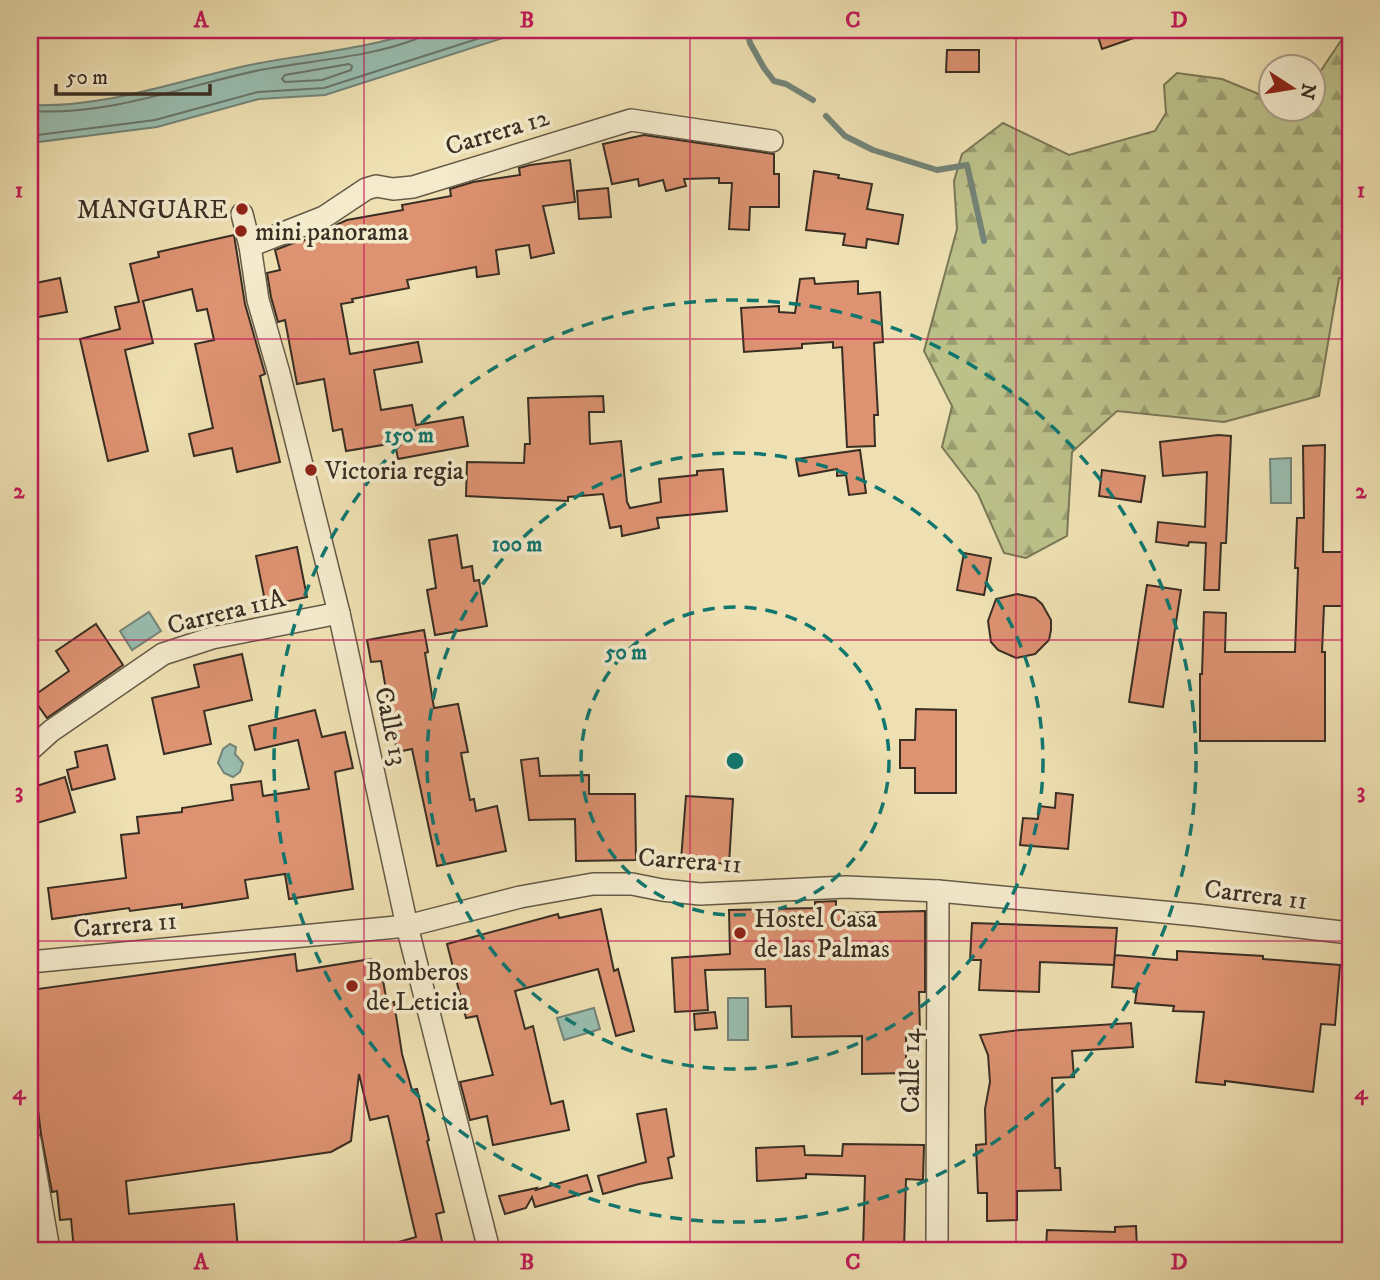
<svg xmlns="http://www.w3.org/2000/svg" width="1380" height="1280" font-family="'IM FELL DW Pica',serif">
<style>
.forest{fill:url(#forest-firs);stroke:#7a7856;stroke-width:2}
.water{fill:#99bdb0;stroke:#738478;stroke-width:2}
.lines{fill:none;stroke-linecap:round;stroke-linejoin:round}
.shore{stroke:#69766a;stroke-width:2}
.stream{stroke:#738478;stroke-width:6}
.building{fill:#dd9271;stroke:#392e23;stroke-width:2}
.minor-casing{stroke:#665a47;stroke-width:24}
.minor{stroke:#f4ebcd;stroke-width:21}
.grid{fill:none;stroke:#c2185b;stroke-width:2;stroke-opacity:0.55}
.ring{fill:none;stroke:#0f766e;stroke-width:3.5;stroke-dasharray:12 9}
.poi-dot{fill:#8f2418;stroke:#f4ebcd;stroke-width:2.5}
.labels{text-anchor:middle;stroke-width:7;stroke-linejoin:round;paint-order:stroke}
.street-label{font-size:26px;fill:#392e23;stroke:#f4ebcd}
.poi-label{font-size:26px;fill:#392e23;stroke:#f4ebcd;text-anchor:start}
.centre{fill:#0f766e;stroke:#f4ebcd;stroke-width:3.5}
.ring-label{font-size:21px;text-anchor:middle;font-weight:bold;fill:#0f766e;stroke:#f4ebcd;stroke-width:7;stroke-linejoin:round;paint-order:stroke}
.neatline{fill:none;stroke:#c2185b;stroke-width:2.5}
.grid-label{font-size:23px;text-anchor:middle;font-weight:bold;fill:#c2185b}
</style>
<defs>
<pattern id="forest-firs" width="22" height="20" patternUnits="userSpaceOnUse" patternTransform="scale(1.75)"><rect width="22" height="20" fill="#bcc18a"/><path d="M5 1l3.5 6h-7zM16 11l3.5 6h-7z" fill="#9a9d70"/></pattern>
</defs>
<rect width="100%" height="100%" fill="#eee0b2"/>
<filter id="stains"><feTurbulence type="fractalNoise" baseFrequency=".00286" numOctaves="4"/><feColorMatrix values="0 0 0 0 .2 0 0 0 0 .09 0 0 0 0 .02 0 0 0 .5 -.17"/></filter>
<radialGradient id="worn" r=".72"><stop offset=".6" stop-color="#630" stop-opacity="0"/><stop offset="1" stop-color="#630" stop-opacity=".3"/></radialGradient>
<polygon class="forest" points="1348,30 1350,30 1350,277 1339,278 1319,396 1224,422 1117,411 1072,452 1067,536 1026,558 1004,553 978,494 942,447 952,406 924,351 957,229 954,181 962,154 1003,123 1069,155 1155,131 1166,113 1164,85 1177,73 1222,79 1271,99 1272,108 1314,108 1314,81"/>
<g class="water">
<path d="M422,30h106l-203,65 -66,4 -102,28 -127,16v-38c80,3 153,-27 230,-42 54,-10 110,-15 162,-33z"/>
<polygon points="1291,458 1291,503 1271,503 1270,459"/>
<polygon points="149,612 161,631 132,650 120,631"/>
<polygon points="230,744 236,747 235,754 243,763 240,772 233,777 224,773 218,763 223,749"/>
<rect x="728" y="998" width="20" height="42"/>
<polygon points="594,1008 600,1029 564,1040 557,1018"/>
</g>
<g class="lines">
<g class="shore">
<polygon points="349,64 352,66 351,70 322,80 285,82 282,79 285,75"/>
<path d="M30,111c79,5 154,-25 230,-41 51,-10 107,-12 156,-31l4,-9"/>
<polyline points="30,136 155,120 258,92 324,88 505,30"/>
</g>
<g class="stream">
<polyline points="747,30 750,43 764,68 774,81 786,84 813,100"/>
<polyline points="826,116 845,136 873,150 937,170 967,165 984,241"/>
</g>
</g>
<g class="building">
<polygon points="1096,30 1151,30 1151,32 1102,49"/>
<polygon points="947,50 979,50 979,72 946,72"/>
<polygon points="644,135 774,154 774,174 779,174 779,207 750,207 749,230 729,229 732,183 719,183 719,178 684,179 686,186 666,191 663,180 639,186 638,179 612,184 603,144"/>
<polygon points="570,160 575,202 543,206 554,253 531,258 529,245 496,250 499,274 477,277 476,267 407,280 409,288 352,299 353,302 341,304 350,354 418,342 422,362 374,370 381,410 412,405 416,425 463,417 468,446 398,459 395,443 346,451 342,429 333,431 324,379 297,384 285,320 278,322 271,297 267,273 280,270 275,250 296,242 319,237 318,233 347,220 403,210 402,205 451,196 450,189 473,182 520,175 519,168 530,165"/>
<polygon points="814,171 839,175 838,178 872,184 867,209 903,215 898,244 867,239 866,248 843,245 845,234 806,230"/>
<polygon points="608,188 611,217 579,219 577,191"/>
<polygon points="234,235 245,304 265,374 260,376 280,462 237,472 232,448 194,456 189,434 213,428 195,344 214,340 207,309 197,311 192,289 143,301 153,343 125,350 148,451 108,461 80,339 120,329 115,307 139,302 130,264 159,257 158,252"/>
<polygon points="60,278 67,312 38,317 31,284"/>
<polygon points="814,278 815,284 858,281 858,294 880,292 883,342 874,343 878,415 874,415 875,446 847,447 842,347 833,348 833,342 802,344 802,348 744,352 741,308 779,306 779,312 795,313 800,279"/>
<polygon points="603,396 604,412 589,412 590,444 621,441 627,502 630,508 661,502 659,479 697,475 697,471 723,469 727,511 657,518 659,528 622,536 621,526 610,528 603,494 568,497 568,501 466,496 467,462 524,463 525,444 530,444 528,398"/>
<polygon points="1218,435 1231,436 1226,543 1221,543 1219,590 1204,590 1206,543 1189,542 1188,546 1156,542 1158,522 1205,527 1207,472 1163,476 1160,442"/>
<polygon points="1325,445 1323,552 1350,552 1350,606 1324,606 1322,652 1325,652 1325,741 1200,741 1200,674 1202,674 1204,612 1226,613 1225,652 1295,652 1298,568 1295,568 1297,518 1304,518 1303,446"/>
<polygon points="860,450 866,493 849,495 846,475 837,476 837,469 799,476 796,459"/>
<polygon points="1102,470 1145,476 1141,502 1099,496"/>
<polygon points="457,535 462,568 472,566 474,581 479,580 487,626 435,635 427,590 436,588 429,540"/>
<polygon points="297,547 307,597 266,606 256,556"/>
<polygon points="964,553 991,558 984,595 957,590"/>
<polygon points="1147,585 1181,590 1163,707 1129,702"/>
<polygon points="1017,594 1035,598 1042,604 1051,620 1051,630 1049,640 1035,654 1016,658 998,650 991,642 988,621 996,599"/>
<polygon points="96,624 123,665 47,718 32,697 69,671 56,651"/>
<polygon points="424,630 428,652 425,653 434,708 458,704 468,752 461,753 470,800 474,799 476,811 497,806 506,851 437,866 412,749 397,752 381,661 371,662 367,640"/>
<polygon points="242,654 252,700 204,711 211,744 164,754 152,698 199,687 194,665"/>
<polygon points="916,709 956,710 956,793 915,793 915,768 900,768 900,740 915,740"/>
<polygon points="315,710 322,737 345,732 353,768 335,772 353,889 289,899 285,874 245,880 248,898 182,908 182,904 130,911 129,908 52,919 48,888 126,878 121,835 139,833 137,817 182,812 182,808 233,800 231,785 261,781 263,796 309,789 298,740 255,750 249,726"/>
<polygon points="107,745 115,779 72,790 67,770 78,767 75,752"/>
<polygon points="538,758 540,776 589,775 589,794 635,794 636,860 576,861 575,819 529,820 521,760"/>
<polygon points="65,777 75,812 30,825 30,788"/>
<polygon points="1056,793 1073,795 1068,849 1020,845 1023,818 1038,819 1039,806 1055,808"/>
<polygon points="686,796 733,799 729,864 681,860"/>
<polygon points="836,901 836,913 925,911 925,992 919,992 920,1034 906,1035 906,1073 862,1074 862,1036 792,1037 791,1006 766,1007 765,969 705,970 708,1010 675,1012 672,958 730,954 729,910 815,908 815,902"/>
<polygon points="601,909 614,971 618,969 634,1031 616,1036 598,969 515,991 525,1029 533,1026 551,1104 563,1101 569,1130 493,1145 487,1116 470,1120 463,1093 460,1082 493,1075 477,1016 466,1018 447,944 558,914 559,918"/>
<polygon points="972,923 1117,928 1114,964 1115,955 1177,960 1177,951 1263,956 1263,959 1340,965 1335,1025 1321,1024 1313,1092 1225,1081 1225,1085 1196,1082 1204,1012 1173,1011 1174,1006 1135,1003 1137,989 1112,987 1114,965 1040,962 1039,992 979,990 981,960 970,960"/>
<polygon points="295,954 297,971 371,959 374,981 383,980 387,1003 394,1002 402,1054 412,1090 417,1089 429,1140 427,1141 444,1212 436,1214 444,1250 386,1250 385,1246 416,1237 388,1116 370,1120 359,1074 351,1141 331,1152 126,1181 129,1214 234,1204 238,1250 74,1250 71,1219 60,1220 57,1191 52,1192 41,1134 30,1044 30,990"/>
<polygon points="715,1012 717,1028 695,1030 694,1014"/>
<polygon points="1131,1023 1133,1047 1072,1051 1074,1077 1052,1078 1055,1168 1060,1168 1061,1190 1017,1191 1017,1220 987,1221 987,1193 978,1193 976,1145 986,1144 985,1109 990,1082 988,1055 980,1035 1020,1030"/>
<polygon points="666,1109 674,1156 668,1158 672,1178 639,1184 603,1194 598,1176 646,1162 637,1114"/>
<polygon points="843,1144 924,1145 923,1180 906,1179 904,1250 863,1250 865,1176 806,1174 806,1178 757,1181 756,1148 804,1146 805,1155 842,1156"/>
<polygon points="587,1175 592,1191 535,1207 532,1197 526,1208 505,1214 499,1196 537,1188 536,1190"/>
<polygon points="1136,1226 1137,1250 1046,1248 1047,1230 1115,1232 1115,1227"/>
</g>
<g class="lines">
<defs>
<g id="minor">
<polyline points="242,214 250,246 258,300 279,373 339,613 407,926 489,1250"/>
<polyline points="250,246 324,217 366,189 376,186 393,189 413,187 631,120 772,141"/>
<polyline points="30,750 51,731 163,654 212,638 339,613"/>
<polyline points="30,962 407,926 520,897 593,884 632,884 662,890 700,894 846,887 938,891 1196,915 1350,933"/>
<polyline points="30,1140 49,1250"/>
<polyline points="937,1250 938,891"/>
</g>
</defs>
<use href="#minor" class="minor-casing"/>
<use href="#minor" class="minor"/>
</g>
<path class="grid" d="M364,30v1220M690,30v1220M1016,30v1220M30,339h1320M30,640h1320M30,941h1320"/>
<g class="ring">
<circle cx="735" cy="761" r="154"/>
<circle cx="735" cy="761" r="308"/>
<circle cx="735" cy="761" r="461"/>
</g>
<g class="poi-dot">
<circle cx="242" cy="209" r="7"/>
<circle cx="241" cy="231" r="7"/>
<circle cx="311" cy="470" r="7"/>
<circle cx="740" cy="933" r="7"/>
<circle cx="352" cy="986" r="7"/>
</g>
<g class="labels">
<g class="street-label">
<text transform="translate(497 131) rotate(-17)" y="9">Carrera 12</text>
<text transform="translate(226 611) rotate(-14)" y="9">Carrera 11A</text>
<text transform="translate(392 726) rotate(78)" y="9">Calle 13</text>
<text transform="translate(690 860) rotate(4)" y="9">Carrera 11</text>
<text transform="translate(1256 894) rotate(7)" y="9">Carrera 11</text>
<text transform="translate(125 924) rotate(-5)" y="9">Carrera 11</text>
<text transform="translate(910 1071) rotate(-90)" y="9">Calle 14</text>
</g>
<g class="poi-label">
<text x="228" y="218" text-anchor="end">MANGUARE</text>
<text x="255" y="240">mini panorama</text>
<text x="325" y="479">Victoria regia</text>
<text x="754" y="927">Hostel Casa<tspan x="754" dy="30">de las Palmas</tspan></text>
<text x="366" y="980">Bomberos<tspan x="366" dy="30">de Leticia</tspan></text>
</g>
</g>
<circle cx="735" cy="761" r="10" class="centre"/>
<g class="ring-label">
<text x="409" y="442">150 m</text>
<text x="517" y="551">100 m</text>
<text x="626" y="659">50 m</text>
</g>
<rect width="1380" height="1280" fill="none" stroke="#eee0b2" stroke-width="77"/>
<g transform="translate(1292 88) rotate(102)"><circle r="33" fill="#f4ebcd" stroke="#a99f89" stroke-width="2"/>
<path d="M0-5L12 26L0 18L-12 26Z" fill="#8f2418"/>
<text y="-10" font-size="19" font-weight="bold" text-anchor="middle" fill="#392e23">N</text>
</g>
<path d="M56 84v10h154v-10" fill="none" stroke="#392e23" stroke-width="3.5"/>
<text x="66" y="84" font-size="21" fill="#392e23" stroke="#f4ebcd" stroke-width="5" paint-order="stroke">50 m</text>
<rect x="38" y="38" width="1304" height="1204" class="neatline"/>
<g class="grid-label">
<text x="201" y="27">A</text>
<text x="527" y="27">B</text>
<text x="853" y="27">C</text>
<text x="1179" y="27">D</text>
<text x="19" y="197">1</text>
<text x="1361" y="197">1</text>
<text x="19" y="498">2</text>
<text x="1361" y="498">2</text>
<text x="19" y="798">3</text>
<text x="1361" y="798">3</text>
<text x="19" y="1099">4</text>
<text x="1361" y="1099">4</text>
<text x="201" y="1269">A</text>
<text x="527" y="1269">B</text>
<text x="853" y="1269">C</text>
<text x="1179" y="1269">D</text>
</g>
<rect width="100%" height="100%" filter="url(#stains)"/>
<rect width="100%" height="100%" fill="url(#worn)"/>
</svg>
